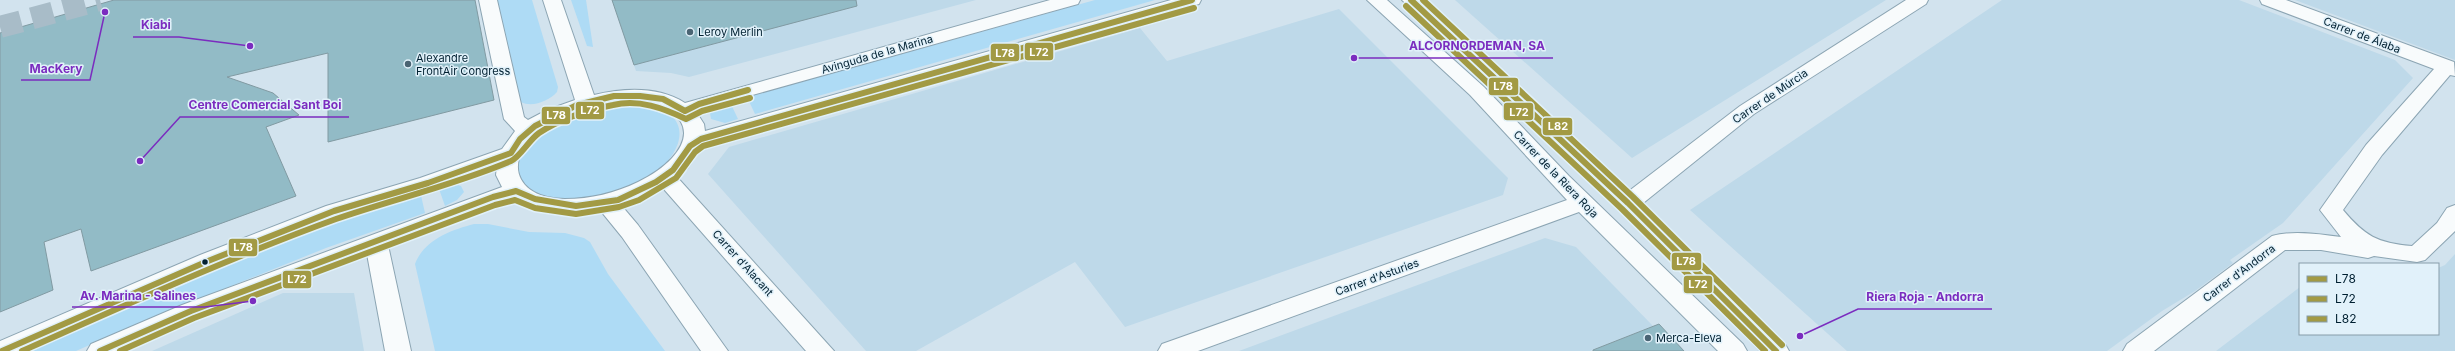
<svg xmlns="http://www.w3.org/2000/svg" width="2455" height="351" font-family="Inter,sans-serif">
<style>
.built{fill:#bed9e9}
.green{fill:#aedbf5}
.building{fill:#92bbc6;stroke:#819aa2}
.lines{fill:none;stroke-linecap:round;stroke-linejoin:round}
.minor-tunnel{stroke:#a8bcc8;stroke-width:22;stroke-dasharray:22 11;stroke-linecap:butt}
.minor-casing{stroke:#8ca5b3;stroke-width:2}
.minor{fill:#f8fbfc;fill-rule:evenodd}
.bus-1-casing{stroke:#e1f1fa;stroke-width:9}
.bus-2-casing{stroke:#e1f1fa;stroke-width:9}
.bus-3-casing{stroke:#e1f1fa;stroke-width:9}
.bus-1{stroke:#a29a44;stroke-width:6}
.bus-2{stroke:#a29a44;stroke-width:6}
.bus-3{stroke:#a29a44;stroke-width:6}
.poi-dot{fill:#4a6473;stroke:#e1f1fa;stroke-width:1.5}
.bus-dot{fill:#002031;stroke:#e1f1fa;stroke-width:1.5}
.labels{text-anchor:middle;stroke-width:3;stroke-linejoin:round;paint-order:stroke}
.poi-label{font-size:11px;fill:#002031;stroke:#e1f1fa;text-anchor:start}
.street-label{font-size:11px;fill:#002031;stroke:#e1f1fa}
.leader{fill:none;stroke:#7b2cbf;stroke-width:1.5}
.callout-dot{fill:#7b2cbf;stroke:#e1f1fa;stroke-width:1.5}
.callout-label{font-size:12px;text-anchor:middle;font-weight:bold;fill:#7b2cbf;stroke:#e1f1fa;stroke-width:3;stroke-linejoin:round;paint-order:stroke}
.line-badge{stroke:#e1f1fa;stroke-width:1.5}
.badge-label{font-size:11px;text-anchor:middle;font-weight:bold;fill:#fff}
</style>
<rect width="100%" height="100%" fill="#d2e3ee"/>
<g class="built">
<polygon points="612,0 976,0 689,77 671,73 636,71"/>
<polygon points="1455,0 1886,0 1632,158"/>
<polygon points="2002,0 2239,0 2395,60 2413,78 2283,223 2230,260 2233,263 2195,291 2162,311 2107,351 1847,351 1690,210"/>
<polygon points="2295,0 2455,0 2455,60"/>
<polygon points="1339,9 1508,178 1503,195 1125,327 1075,262 916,351 866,351 708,174 729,147 1140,28 1167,61"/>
<polygon points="1545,238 1576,247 1653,326 1590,351 1239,351"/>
<polygon points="2455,254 2455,351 2216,351 2300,287 2300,334 2438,334 2438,268 2445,265"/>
<polygon points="283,293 354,293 364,351 152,351"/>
</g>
<g class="green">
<path d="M497,0h35l26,87 -1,5c-8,9 -25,16 -36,10z"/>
<polygon points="571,0 586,0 593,47 587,46"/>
<polygon points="1095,0 1155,0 755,114 747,97"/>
<polygon points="730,102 738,119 725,123 711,119 710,113 721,104"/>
<path d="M620,103c11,0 22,0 33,3 42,13 28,48 1,68 -25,17 -57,26 -86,25 -17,-1 -36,-4 -47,-18 -6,-7 -6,-18 -2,-26 19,-36 64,-48 101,-52z"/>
<polygon points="451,183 461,186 464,192 457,200 445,206 438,186"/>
<polygon points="420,191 425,213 326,248 144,321 76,351 15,351 267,248"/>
<path d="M474,224h14l41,8 36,1 19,5 6,4 18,32 57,77h-230l-20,-87c9,-24 36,-34 59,-40z"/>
</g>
<g class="building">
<polygon points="114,0 475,0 494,100 328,142 328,53 227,77 273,93 299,115 266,127 296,196 91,271 81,229 44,242 53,290 0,312 0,33"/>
<polygon points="612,0 856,0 857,6 634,65"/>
<polygon points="1659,324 1684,351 1593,351 1593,350"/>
</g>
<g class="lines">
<polyline class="minor-tunnel" points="0,27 100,0"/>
<defs>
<g id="minor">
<path d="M479,0h18l27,117 4,3 19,-10 28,-10 -32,-100h18l33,95c30,-7 64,-9 91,8l365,-103h30l-2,4 -372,104 -9,5 7,11 1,7 466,-131h30l-2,4 -481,137 -16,6 -15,22 -10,8 157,174h-28l-144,-164 -41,18 17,20 90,126h-27l-79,-114 -22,-27c-28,6 -63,7 -87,-11l-125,46 23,106h-26l-18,-97 -167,63 -76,34h-37l4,-7 91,-39 320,-118 -6,-12 1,-9 -61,22 -94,28 -126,51 -190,84h-26v-10l200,-86 126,-49 94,-28 82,-29 13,-18 -11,-12zM631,101c75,7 64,53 7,81 -23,11 -47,17 -73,17 -51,0 -64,-41 -22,-70 26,-17 57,-25 88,-28z"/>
<polygon points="1367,0 1387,0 1484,87 1569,176 1743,344 1747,351 1718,351 1579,212 1198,351 1158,351 1162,344 1567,200 1470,95"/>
<polygon points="1402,0 1422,0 1629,191 1740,106 1906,0 1928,0 1926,4 1754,114 1642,204 1785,344 1789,351 1760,351 1620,208"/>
<path d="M2260,0h26l168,62 1,14 -5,-1 -68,80 -39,55c22,26 34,33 69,36l25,-23 10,-15 8,-3v26l-30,29 -8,2 -43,-6 -6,2 -47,-8h-36l-131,101h-31l4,-7 145,-108c21,-6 47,-2 69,1l-21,-27 46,-65 68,-76 -172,-65z"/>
</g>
</defs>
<use href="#minor" class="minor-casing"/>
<use href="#minor" class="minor"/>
<defs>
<g id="bus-1">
<polyline points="1411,0 1628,203 1776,351"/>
<polyline points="2,351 208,261 334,211 428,183 511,153 520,139 535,126 577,105 614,96 640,96 663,99 685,111 699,104 748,90"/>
<polyline points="100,351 191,311 493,197 516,191 535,199 576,206 618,200 656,182 673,170 690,146 701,139 1192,0"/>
</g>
<g id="bus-2">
<polyline points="1406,6 1622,209 1765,351"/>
<path d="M22,351c104,-46 207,-93 314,-132 58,-20 118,-34 175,-58 9,-4 18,-21 28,-28 21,-14 49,-23 74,-28 26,-6 50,3 73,14l16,-8 48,-13"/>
<polyline points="120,351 194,318 495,205 515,200 535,208 576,214 619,207 639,200 676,178 695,152 703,146 1194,8"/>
</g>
<polyline id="bus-3" points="1423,0 1633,197 1782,345"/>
</defs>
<use href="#bus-1" class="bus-1-casing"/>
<use href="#bus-2" class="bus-2-casing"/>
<use href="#bus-3" class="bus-3-casing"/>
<use href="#bus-1" class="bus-1"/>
<use href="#bus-2" class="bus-2"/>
<use href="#bus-3" class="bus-3"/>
</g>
<g class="poi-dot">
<circle cx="690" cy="32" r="4"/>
<circle cx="408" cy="64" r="4"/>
<circle cx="1648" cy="338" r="4"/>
</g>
<circle class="bus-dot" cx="205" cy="262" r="3.5"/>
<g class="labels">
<g class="poi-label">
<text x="698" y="36">Leroy Merlin</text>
<text x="416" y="62">Alexandre<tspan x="416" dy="13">FrontAir Congress</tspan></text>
<text x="1656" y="342">Merca-Eleva</text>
</g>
<g class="street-label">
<text transform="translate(2362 35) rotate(21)" y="4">Carrer de Álaba</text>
<text transform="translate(877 54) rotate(-16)" y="4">Avinguda de la Marina</text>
<text transform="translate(1770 96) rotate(-34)" y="4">Carrer de Múrcia</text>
<text transform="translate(1556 174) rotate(46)" y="4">Carrer de la Riera Roja</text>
<text transform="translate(743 263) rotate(48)" y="4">Carrer d'Alacant</text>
<text transform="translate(2239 273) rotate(-37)" y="4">Carrer d'Andorra</text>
<text transform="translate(1377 277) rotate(-20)" y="4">Carrer d'Asturies</text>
</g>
</g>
<path class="leader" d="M250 46L179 37H133M1354 58L1401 58H1553M105 12L90 80H21M140 161L180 117H349M253 301L205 307H72M1800 336L1858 309H1992"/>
<g class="callout-dot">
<circle cx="250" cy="46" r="4"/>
<circle cx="1354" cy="58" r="4"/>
<circle cx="105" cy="12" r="4"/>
<circle cx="140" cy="161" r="4"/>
<circle cx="253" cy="301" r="4"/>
<circle cx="1800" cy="336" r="4"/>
</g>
<g class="callout-label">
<text x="156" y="29">Kiabi</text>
<text x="1477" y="50">ALCORNORDEMAN, SA</text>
<text x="56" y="73">MacKery</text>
<text x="265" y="109">Centre Comercial Sant Boi</text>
<text x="138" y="300">Av. Marina - Salines</text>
<text x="1925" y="301">Riera Roja - Andorra</text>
</g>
<g class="line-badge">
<rect x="1024" y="42" width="30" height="19" rx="4" fill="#a29a44"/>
<rect x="990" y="43" width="30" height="19" rx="4" fill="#a29a44"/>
<rect x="1488" y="77" width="31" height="19" rx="4" fill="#a29a44"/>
<rect x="575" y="101" width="30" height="19" rx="4" fill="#a29a44"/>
<rect x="1503" y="102" width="31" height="19" rx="4" fill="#a29a44"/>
<rect x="541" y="106" width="30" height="19" rx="4" fill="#a29a44"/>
<rect x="1542" y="117" width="31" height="19" rx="4" fill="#a29a44"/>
<rect x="228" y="238" width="30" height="19" rx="4" fill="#a29a44"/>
<rect x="1671" y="252" width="31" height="19" rx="4" fill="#a29a44"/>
<rect x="282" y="270" width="30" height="19" rx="4" fill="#a29a44"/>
<rect x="1683" y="275" width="30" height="19" rx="4" fill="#a29a44"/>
</g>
<g class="badge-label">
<text x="1039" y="56">L72</text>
<text x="1005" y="57">L78</text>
<text x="1503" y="90">L78</text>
<text x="590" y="114">L72</text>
<text x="1519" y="116">L72</text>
<text x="556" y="119">L78</text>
<text x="1558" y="130">L82</text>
<text x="243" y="251">L78</text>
<text x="1686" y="265">L78</text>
<text x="297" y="283">L72</text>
<text x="1698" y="288">L72</text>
</g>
<rect x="2299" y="263" width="140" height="72" fill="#e1f1fa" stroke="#879daa"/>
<rect x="2307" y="276" width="20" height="6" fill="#a29a44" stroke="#879daa"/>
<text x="2335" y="283" font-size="12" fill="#002031">L78</text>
<rect x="2307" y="296" width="20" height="6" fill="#a29a44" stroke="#879daa"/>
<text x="2335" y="303" font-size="12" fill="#002031">L72</text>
<rect x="2307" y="316" width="20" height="6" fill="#a29a44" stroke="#879daa"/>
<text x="2335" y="323" font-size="12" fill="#002031">L82</text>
</svg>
